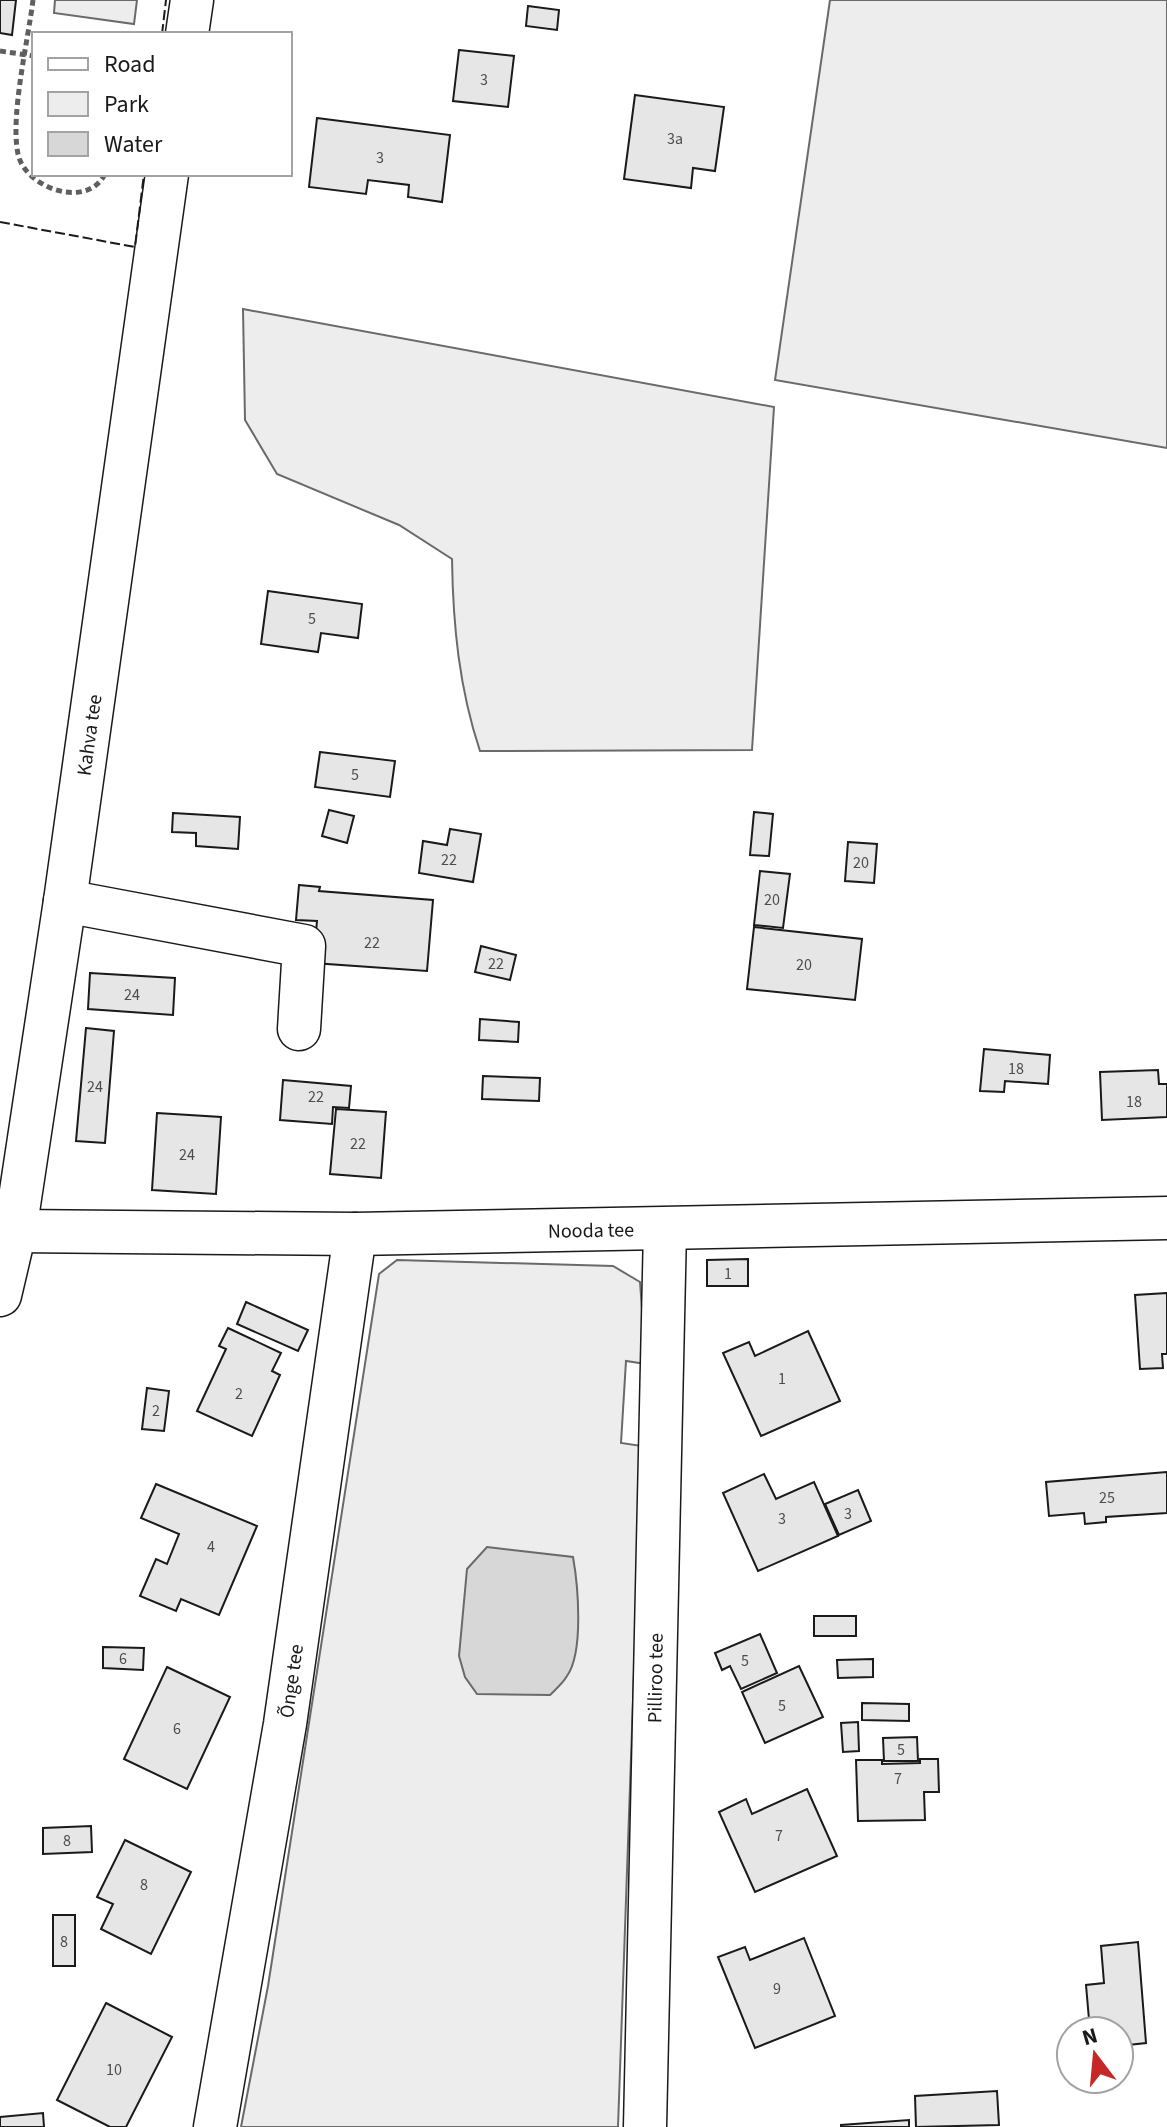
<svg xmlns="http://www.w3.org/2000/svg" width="1167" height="2127" font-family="'Source Sans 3',sans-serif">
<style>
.green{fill:#ededed;stroke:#6a6a6a;stroke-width:2}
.water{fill:#d7d7d7;stroke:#6a6a6a;stroke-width:2}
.building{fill:#e6e6e6;stroke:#1a1a1a;stroke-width:2}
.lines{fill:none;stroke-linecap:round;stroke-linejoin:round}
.minor-casing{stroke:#1a1a1a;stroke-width:45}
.path{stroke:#5f5f5f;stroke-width:5;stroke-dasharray:6 4;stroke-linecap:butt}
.minor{stroke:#fff;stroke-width:42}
.fence{stroke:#1a1a1a;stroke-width:2;stroke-dasharray:10 4;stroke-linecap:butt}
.labels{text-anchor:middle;stroke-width:6;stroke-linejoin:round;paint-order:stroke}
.number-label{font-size:16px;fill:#4d4d4d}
.street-label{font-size:20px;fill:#1a1a1a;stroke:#fff}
</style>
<rect width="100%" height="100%" fill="#fff"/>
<g class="green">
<polygon points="55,0 137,0 134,24 54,13"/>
<polygon points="830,0 1167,0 1167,448 775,380"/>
<path d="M243,309l531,98 -22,343 -272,1c-21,-63 -27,-126 -28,-192l-53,-34 -122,-51 -32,-54z"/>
<polygon points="397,1260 613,1266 640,1282 646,1364 626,1361 621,1443 642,1446 618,2127 241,2127 268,1986 379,1274"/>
</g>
<path class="water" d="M487,1547l86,10c5,28 11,95 -6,119 -4,7 -11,13 -17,19l-73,-1 -12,-17 -6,-21 8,-87z"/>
<g class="building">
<polygon points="0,0 16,0 12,35 0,33"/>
<polygon points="528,6 559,10 557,30 526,26"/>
<polygon points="459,50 514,56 508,107 453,101"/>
<polygon points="635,95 724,107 715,171 693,168 691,188 624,179"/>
<polygon points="317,118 450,135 442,202 408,197 409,185 368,180 366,194 309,187"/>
<polygon points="268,591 362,604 358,638 321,633 318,652 261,644"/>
<polygon points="320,752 395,761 390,797 315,787"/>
<polygon points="329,810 354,816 347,843 322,836"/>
<polygon points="754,812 773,814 769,856 750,855"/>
<polygon points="173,813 240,817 238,849 196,846 196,833 172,832"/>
<polygon points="450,829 481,834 473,882 419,873 423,841 447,845"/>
<polygon points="848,842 877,844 874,883 845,881"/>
<polygon points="760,871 790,874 783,928 754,925"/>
<polygon points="299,885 320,887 319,891 433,900 427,971 313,963 317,921 296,920"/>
<polygon points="754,927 862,939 855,1000 747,989"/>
<polygon points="481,946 516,955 510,980 475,972"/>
<polygon points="90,973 175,978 173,1015 88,1009"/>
<polygon points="480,1019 519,1022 518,1042 479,1040"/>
<polygon points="86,1028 114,1031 105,1143 76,1141"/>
<polygon points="984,1049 1050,1055 1048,1084 1005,1081 1004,1092 980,1091"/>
<polygon points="1158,1070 1159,1084 1167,1084 1167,1117 1102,1120 1100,1072"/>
<polygon points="483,1076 540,1078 539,1101 482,1099"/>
<polygon points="283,1080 351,1086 349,1108 333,1107 332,1124 280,1120"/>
<polygon points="336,1109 386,1112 381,1178 330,1174"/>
<polygon points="157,1113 221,1117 216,1194 152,1190"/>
<polygon points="748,1259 748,1286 707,1286 707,1260"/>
<polygon points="1167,1293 1167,1354 1162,1354 1163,1368 1140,1369 1135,1295"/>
<polygon points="246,1302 308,1330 298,1351 237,1324"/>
<polygon points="228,1328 281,1353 272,1371 280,1375 252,1436 197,1411 226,1349 219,1346"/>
<polygon points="808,1331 840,1401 761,1436 723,1353 749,1342 755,1356"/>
<polygon points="147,1388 169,1391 164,1431 142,1429"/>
<polygon points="1167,1472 1167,1513 1106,1517 1106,1522 1085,1524 1084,1513 1049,1516 1046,1482"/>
<polygon points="764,1474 776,1499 814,1482 838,1536 758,1571 723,1493"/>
<polygon points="156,1484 257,1526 219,1615 181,1599 176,1611 140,1596 156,1559 167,1564 179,1534 141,1518"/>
<polygon points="858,1490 871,1521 839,1535 825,1504"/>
<rect x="814" y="1616" width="42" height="20"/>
<polygon points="760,1634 777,1673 741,1689 730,1666 722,1670 715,1653"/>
<polygon points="103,1647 144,1648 143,1670 103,1668"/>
<polygon points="873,1659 873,1677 838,1678 837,1660"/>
<polygon points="799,1666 823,1717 765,1743 742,1692"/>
<polygon points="167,1667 230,1697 187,1789 124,1759"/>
<polygon points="862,1703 909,1704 909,1721 862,1720"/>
<polygon points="858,1722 859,1751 843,1752 841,1723"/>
<polygon points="917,1737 918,1761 884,1761 883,1738"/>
<polygon points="920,1759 938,1759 939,1792 924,1792 925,1820 858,1821 856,1760 882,1760 882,1764 920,1763"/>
<polygon points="807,1789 837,1856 755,1892 719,1812 746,1799 752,1814"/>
<polygon points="91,1826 92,1852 43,1854 43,1828"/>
<polygon points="125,1840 191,1872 151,1954 101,1929 113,1904 97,1897"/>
<rect x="53" y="1915" width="22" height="51"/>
<polygon points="804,1938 835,2016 755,2048 718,1957 745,1947 750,1960"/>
<polygon points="1138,1942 1146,2043 1119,2046 1119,2031 1090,2031 1086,1985 1104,1983 1101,1946"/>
<polygon points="106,2003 172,2037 126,2127 110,2127 57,2100"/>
<polygon points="997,2091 999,2125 916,2127 915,2096"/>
<polygon points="43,2113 44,2127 0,2127 0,2117"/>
<polygon points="909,2120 909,2127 841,2127 841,2125"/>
</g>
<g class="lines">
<defs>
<g id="minor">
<polyline points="187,34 192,0"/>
<polyline points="65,901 304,946 299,1029"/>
<polyline points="15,1231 355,1234 1167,1218"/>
<polyline points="0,1295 15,1231 65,901 167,174"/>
<polyline points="215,2127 285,1724 355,1234"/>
<polyline points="645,2127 665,1229"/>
</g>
</defs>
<use href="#minor" class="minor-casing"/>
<g class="path">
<path d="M33,0c-5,41 -23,116 -15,154 7,34 69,56 87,20"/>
<polyline points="0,51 34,56"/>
</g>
<use href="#minor" class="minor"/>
<g class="fence">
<polyline points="162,34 166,0"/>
<polyline points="0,222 135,247 144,174"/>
</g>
</g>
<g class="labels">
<g class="number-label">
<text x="484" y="85">3</text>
<text x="675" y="144">3a</text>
<text x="380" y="163">3</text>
<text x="312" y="624">5</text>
<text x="355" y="780">5</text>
<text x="449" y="865">22</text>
<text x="861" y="868">20</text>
<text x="772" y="905">20</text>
<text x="372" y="948">22</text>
<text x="496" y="969">22</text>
<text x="804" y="970">20</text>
<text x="132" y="1000">24</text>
<text x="1016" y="1074">18</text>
<text x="95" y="1092">24</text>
<text x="316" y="1102">22</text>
<text x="1134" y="1107">18</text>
<text x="358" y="1149">22</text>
<text x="187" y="1160">24</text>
<text x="728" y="1279">1</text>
<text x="782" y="1384">1</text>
<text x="239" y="1399">2</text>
<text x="156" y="1416">2</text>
<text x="1107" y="1503">25</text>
<text x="848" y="1519">3</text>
<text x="782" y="1524">3</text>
<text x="211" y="1552">4</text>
<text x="123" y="1664">6</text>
<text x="745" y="1666">5</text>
<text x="782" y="1711">5</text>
<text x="177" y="1734">6</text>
<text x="901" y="1755">5</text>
<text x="898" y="1784">7</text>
<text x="779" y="1841">7</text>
<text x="67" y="1846">8</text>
<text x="144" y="1890">8</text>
<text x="64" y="1947">8</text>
<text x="777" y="1994">9</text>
<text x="114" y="2075">10</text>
</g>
<g class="street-label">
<text transform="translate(89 735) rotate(-82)" y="7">Kahva tee</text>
<text transform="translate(591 1230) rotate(-1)" y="7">Nooda tee</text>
<text transform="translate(655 1678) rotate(-89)" y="7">Pilliroo tee</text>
<text transform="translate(291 1681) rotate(-82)" y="7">Õnge tee</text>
</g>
</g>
<rect x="32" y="32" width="260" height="144" fill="#ffffff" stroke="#a3a3a3" stroke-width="2"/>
<rect x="48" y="58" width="40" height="12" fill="#ffffff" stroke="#a3a3a3" stroke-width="2"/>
<text x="104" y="72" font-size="24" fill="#1a1a1a">Road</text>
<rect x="48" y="92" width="40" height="24" fill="#ededed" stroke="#a3a3a3" stroke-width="2"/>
<text x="104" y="112" font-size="24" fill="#1a1a1a">Park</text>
<rect x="48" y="132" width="40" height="24" fill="#d7d7d7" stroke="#a3a3a3" stroke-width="2"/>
<text x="104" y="152" font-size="24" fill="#1a1a1a">Water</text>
<g transform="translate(1095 2055) rotate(344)"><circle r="38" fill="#ffffff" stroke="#a3a3a3" stroke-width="2"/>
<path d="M0-6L14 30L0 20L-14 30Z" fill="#c62828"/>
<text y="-12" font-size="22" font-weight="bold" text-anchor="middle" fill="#1a1a1a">N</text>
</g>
</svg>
